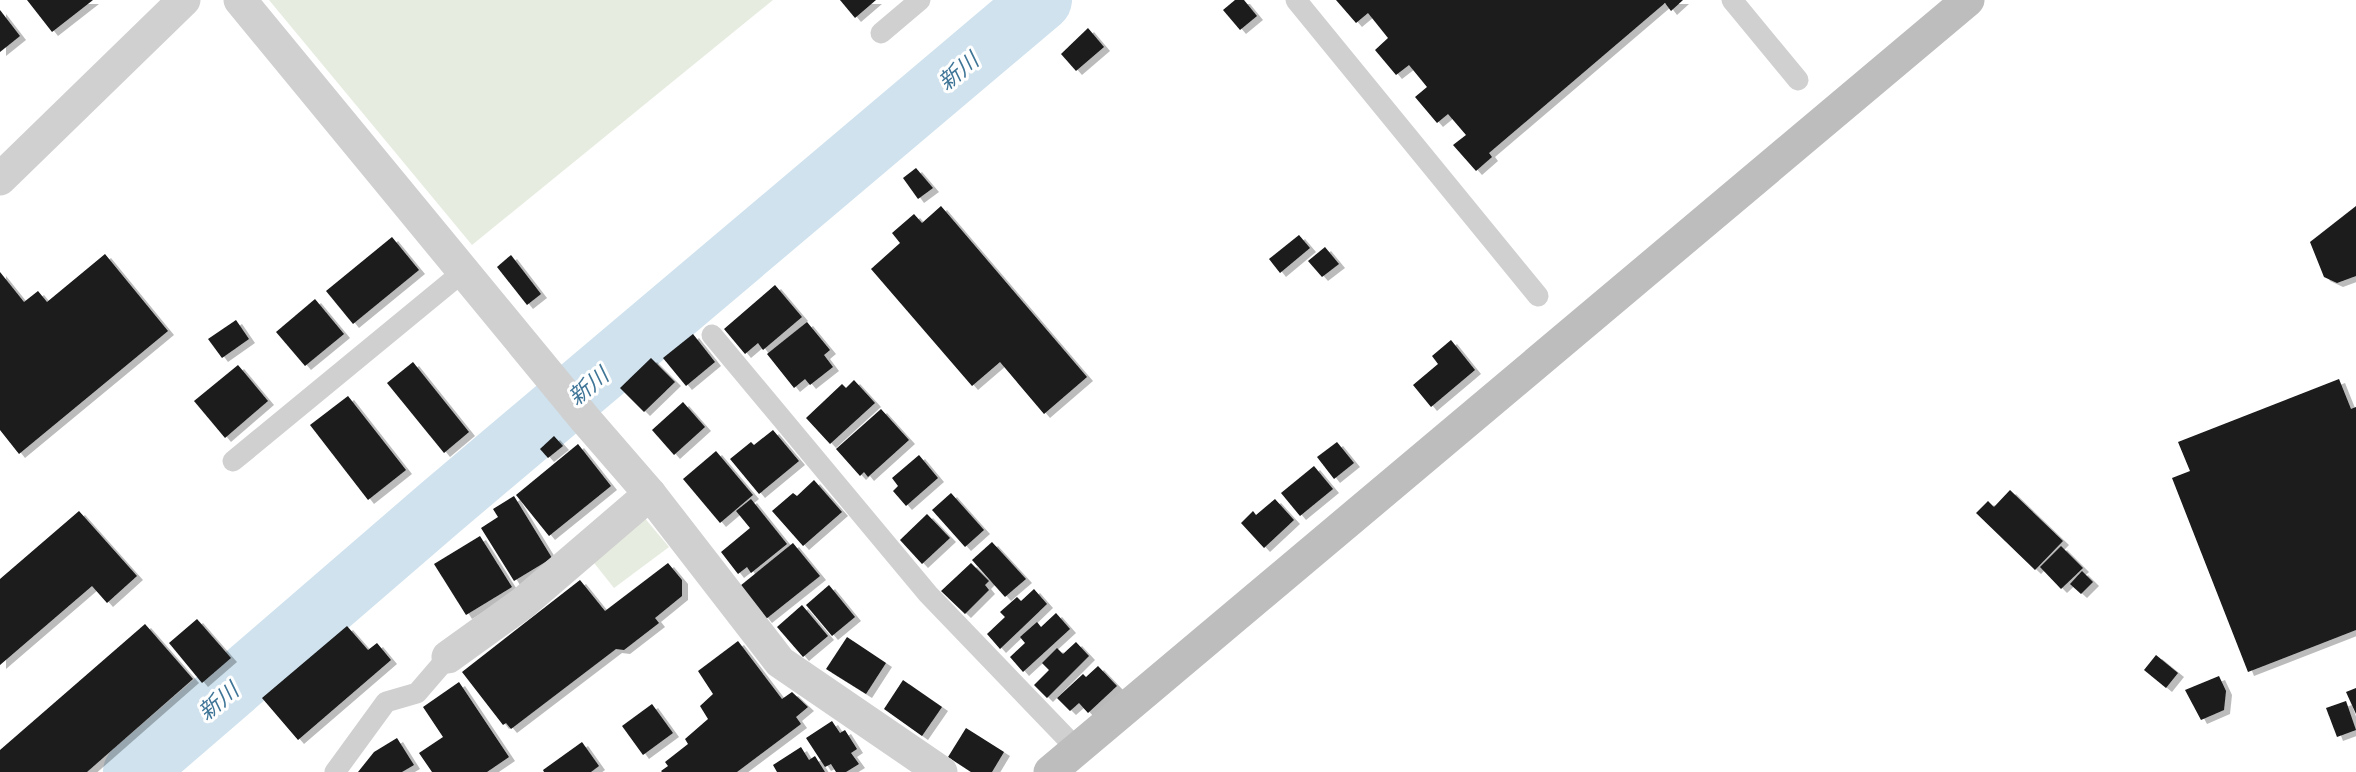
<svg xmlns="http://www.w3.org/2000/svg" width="2356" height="772" font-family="'Source Sans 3','Noto Sans JP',sans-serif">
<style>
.green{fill:#e6ecdf}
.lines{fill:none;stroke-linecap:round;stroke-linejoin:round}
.river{stroke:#cfe2ee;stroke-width:62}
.building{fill:#1a1a1a;filter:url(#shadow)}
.lane{stroke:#d0d0d0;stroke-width:21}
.street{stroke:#d0d0d0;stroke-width:33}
.secondary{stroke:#bdbdbd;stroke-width:33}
.labels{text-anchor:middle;stroke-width:6;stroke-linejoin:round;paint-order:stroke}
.water-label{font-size:22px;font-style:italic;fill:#3f7597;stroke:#fff}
</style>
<defs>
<filter id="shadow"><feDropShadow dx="6" dy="4" stdDeviation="0" flood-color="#0004"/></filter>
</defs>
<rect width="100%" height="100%" fill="#fff"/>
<g class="green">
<polygon points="269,0 773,0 472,245"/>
<polygon points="643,516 669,547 614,588 591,559"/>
</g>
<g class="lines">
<polyline class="river" points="134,772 441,507 1041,0"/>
</g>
<g class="building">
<polygon points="27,0 93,0 52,32"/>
<polygon points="840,0 876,0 855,18"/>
<polygon points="1235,0 1244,0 1257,16 1240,30 1223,10"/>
<polygon points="1336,0 1683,0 1671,11 1665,3 1489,153 1492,157 1476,171 1453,145 1466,135 1448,114 1437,123 1415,97 1427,87 1409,65 1396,75 1375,50 1388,38 1368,13 1356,23"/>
<polygon points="0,10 20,36 0,52"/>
<polygon points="1088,28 1104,47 1076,71 1061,54"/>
<polygon points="916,168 933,188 918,199 903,178"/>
<polygon points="941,206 1087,377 1044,414 1000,362 972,386 871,269 900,243 892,233 914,214 922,223"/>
<polygon points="2356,206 2356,276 2337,283 2324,277 2310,242"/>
<polygon points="1299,235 1310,248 1280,273 1269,259"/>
<polygon points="392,237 419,270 353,324 326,291"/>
<polygon points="1325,247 1339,264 1322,277 1308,261"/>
<polygon points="105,254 168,331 19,454 0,430 0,272 24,302 38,291 47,302"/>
<polygon points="511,255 541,294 527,305 497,267"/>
<polygon points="775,285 802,317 763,350 758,343 745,354 724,329"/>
<polygon points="315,299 344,334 305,366 276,332"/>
<polygon points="236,320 249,339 222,358 208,339"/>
<polygon points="807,322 830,350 824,355 833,367 810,385 805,379 794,388 767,354"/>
<polygon points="693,334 715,362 686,386 663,358"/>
<polygon points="1451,340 1475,370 1431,407 1413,385 1438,364 1432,356"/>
<polygon points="651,358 675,382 644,412 620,388"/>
<polygon points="413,362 469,432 444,453 387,383"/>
<polygon points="238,365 268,401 225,438 194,401"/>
<polygon points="2339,379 2351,409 2356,407 2356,630 2248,672 2172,478 2190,471 2178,442"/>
<polygon points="854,380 875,403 830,444 806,418 842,384 846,388"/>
<polygon points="348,396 406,470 368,500 310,425"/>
<polygon points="683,402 705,427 674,455 652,430"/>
<polygon points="881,409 909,440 868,477 864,472 860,476 836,449"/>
<polygon points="773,430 799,461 759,494 730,459 751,442 754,445"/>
<polygon points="554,436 563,446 548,458 540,449"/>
<polygon points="1337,442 1354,463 1334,479 1317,457"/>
<polygon points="578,444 611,486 549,536 516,495"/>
<polygon points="716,451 753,495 720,523 683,479"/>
<polygon points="919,455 938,478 906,506 893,491 898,486 892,478"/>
<polygon points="1314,466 1333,489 1300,516 1281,493"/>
<polygon points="814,480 842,512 803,546 772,511 793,493 797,496"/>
<polygon points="2010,490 2063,541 2035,570 1976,513 1988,501 1994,507"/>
<polygon points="951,493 984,530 965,547 932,510"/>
<polygon points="514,496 552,558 514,581 481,528 498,517 493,509"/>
<polygon points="751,499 787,544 751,573 747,567 738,574 721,552 750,528 736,511"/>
<polygon points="1275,499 1294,520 1264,548 1241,523 1253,511 1256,515"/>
<polygon points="79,511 137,576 107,603 92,586 0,665 0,579"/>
<polygon points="927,514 950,538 922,564 900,540"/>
<polygon points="480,536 512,587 466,615 434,564"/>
<polygon points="992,542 1026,579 1005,597 972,560"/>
<polygon points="793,543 820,576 766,619 740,586"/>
<polygon points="2061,546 2083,568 2061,589 2040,567"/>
<polygon points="668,563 682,580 682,596 655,618 659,623 624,650 616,649 511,729 506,723 503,725 462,672 580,580 605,611"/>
<polygon points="971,563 989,581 985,585 989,590 965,614 941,591"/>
<polygon points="2082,571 2093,582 2081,594 2070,584"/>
<polygon points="829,585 855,617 832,636 806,605"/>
<polygon points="1034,589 1047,604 1000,649 987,634 1005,617 1000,612 1017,597 1021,601"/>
<polygon points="802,605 828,636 803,657 777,627"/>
<polygon points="1056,613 1070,629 1023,672 1010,657 1025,643 1020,637 1037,622 1041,627"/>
<polygon points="197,619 231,658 202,683 169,643"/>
<polygon points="145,624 193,679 87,772 0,772 0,750"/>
<polygon points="347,626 368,650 377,643 391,660 298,740 262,698"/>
<polygon points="847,637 886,663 866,694 826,669"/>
<polygon points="738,641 782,699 792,692 808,707 796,717 801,724 737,772 662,772 661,771 668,766 665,762 688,744 685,739 708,719 700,706 713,694 698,671"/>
<polygon points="1076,642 1089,656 1047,698 1034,685 1049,670 1042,663 1057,648 1063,654"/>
<polygon points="2156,655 2178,673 2166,688 2144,670"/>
<polygon points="1098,666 1117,686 1088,713 1079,703 1070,711 1057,698 1083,674 1086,677"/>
<polygon points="2219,676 2226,691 2224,710 2201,720 2185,690"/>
<polygon points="903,680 942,707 922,736 884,709"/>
<polygon points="459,682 509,757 487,772 432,772 419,753 443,737 423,707"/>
<polygon points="2356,688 2356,714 2346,692"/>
<polygon points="2346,701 2356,730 2337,737 2326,708"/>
<polygon points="652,704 673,733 643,755 622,726"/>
<polygon points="832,721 840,733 845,730 857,749 851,753 859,764 846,772 836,772 831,764 825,767 806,738"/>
<polygon points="966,728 1004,752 992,772 971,772 948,757"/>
<polygon points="397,738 414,765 402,772 358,772 374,752"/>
<polygon points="582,742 599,766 591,772 544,772 543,770"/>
<polygon points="801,747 809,760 815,756 825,772 777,772 773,765"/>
</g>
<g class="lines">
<g class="lane">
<polyline points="1296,0 1538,296"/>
<polyline points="1732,0 1798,80"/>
<polyline points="881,33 920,0"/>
<polyline points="712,335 928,594 1077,749"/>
<polyline points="233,461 464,271"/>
<polyline points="335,772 386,702 417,693 448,657"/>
</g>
<g class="street">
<polyline points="240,0 585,419 650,494 780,662 941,772"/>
<polyline points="0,179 184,0"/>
<polyline points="448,657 523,603 650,494"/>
</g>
<polyline class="secondary" points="1050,772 1968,0"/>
</g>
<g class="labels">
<g class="water-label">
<text transform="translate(958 71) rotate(-40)" y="8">新川</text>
<text transform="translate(588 386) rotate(-40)" y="8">新川</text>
<text transform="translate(218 701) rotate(-40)" y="8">新川</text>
</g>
</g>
</svg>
